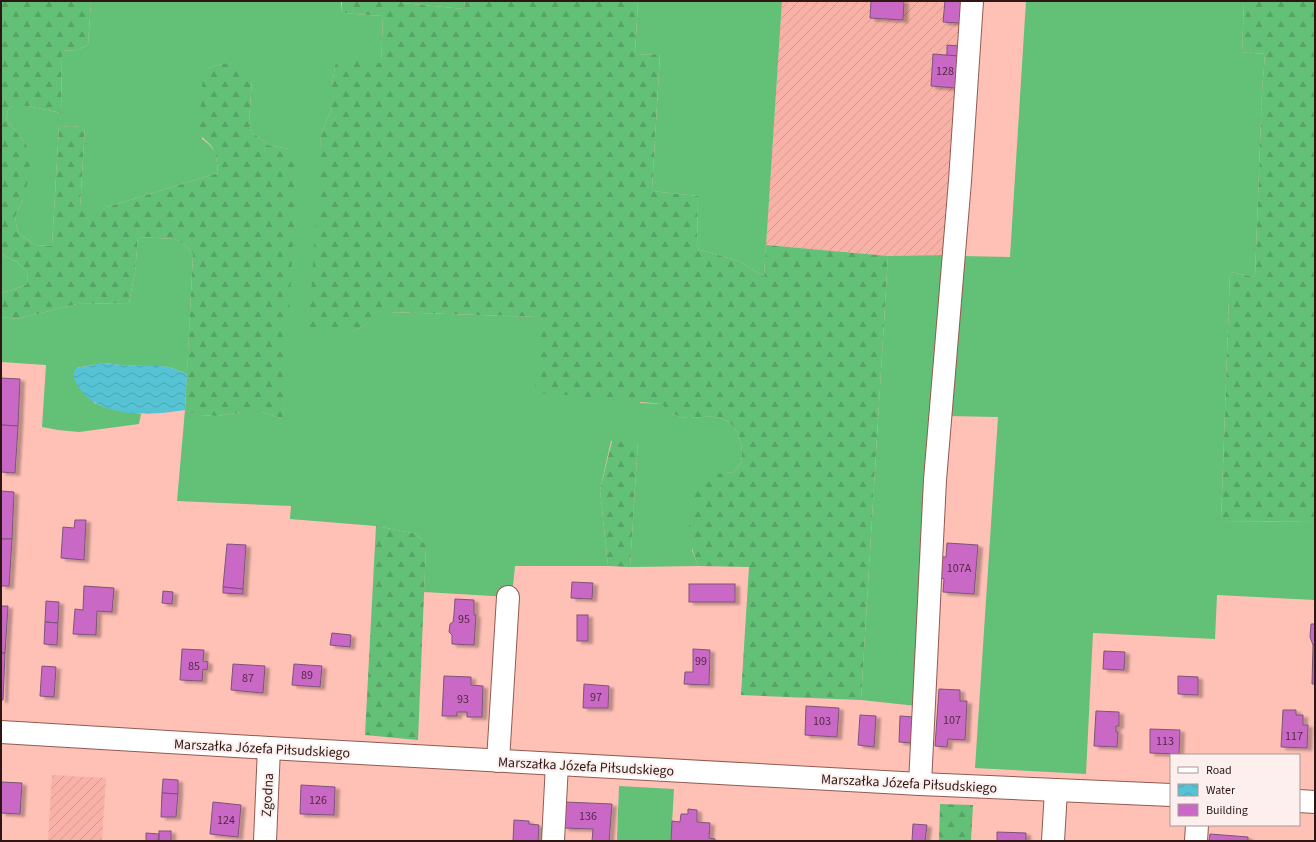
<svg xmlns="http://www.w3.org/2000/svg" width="1316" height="842" font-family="'Source Sans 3',sans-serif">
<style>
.industrial{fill:url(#industrial-furrows)}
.grass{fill:#62c077}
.forest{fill:url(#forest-firs)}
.water{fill:url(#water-waves)}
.building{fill:#ca68c6;stroke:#7c5479;filter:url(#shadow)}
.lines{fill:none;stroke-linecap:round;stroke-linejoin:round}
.minor-casing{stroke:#915a51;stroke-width:24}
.minor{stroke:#fff;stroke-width:22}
.labels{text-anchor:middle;stroke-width:4;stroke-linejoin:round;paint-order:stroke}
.number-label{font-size:12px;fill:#542a40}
.street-label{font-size:14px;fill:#2d1613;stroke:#fcefed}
</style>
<defs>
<pattern id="industrial-furrows" width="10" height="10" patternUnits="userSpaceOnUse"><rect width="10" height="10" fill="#f7b1a6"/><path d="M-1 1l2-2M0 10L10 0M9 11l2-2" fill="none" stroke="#d4988e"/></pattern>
<pattern id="forest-firs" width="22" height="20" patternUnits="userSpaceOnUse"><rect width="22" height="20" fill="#62c077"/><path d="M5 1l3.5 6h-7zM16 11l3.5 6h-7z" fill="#55a466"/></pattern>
<pattern id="water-waves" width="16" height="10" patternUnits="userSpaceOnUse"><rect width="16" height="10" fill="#56c3d4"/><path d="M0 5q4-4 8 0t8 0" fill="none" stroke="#4ba7b5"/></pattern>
<filter id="shadow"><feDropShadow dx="4.5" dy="2.5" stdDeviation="1" flood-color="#0004"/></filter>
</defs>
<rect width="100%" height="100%" fill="#ffc0b6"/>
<g class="industrial">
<polygon points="782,1 963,1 946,255 888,256 766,245"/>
<polygon points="52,775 106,778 102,841 48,841"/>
</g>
<g class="grass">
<path d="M91,1h250v12l42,3 -2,48 -45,-3 -4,24v23l-11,26 -1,26 33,172 34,-20 152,5 102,86 22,1c20,25 35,7 60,15 15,5 22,29 18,43 -1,4 -5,7 -7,10l-24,3 -18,75 6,16 -68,1 8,-126h-27l-11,49 8,76h-93l-3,31 -88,-5 2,-46 -9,-12 -41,-8 -86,-7 1,-13 -114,-5 8,-91 14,5 18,1 25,-4h20l21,7 6,-270 -21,-4 -16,-13 -3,-11 3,-41 -26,-17 -19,5 -5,71c16,11 14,16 16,34l-111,34h-27l5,-80 -26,-1 -7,120 -17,-1 -17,-12 -3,-16 8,-18 2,-56 -19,-24 2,-9 5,-4h15l33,7 1,-62 15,-1 11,-5z"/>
<polygon points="402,1 465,1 464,9 402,3"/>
<polygon points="638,1 782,1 764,277 739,261 697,249 698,196 652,191 660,54 635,55"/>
<polygon points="1026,1 1244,1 1242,52 1265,54 1262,92 1255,277 1230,272 1221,521 1315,522 1315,600 1217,595 1215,639 1093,633 1086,774 975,768 998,417 948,416 961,256 1010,257"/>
<polygon points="138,237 175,239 186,246 193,254 187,374 169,367 122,365 104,363 76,368 94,403 111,409 141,414 139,424 79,432 58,430 42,427 46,365 1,362 1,317 17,319 77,304 129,303 135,272"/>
<polygon points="1,254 17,262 28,273 27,284 13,290 1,293"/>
<polygon points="946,255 917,706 861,700 888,256"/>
<polygon points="619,786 674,789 671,841 617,841"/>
</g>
<g class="forest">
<path d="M1,1h90l-3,44 -11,5 -15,1 -1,62 -33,-7h-15l-5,4 -2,9 19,24 6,11 -3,27 -5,18 -8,18 3,16 17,12 17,1 7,-120 26,1 -5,80h27l111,-34c-1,-9 -1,-19 -6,-26 -5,-7 -9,-7 -13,-15l4,-60 4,-4 19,-5 21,8 5,9 -3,41 3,11 16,13 21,4 9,7 -15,263 -21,-7h-20l-25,4 -19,-1 -13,-5 8,-156 -7,-8 -11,-7 -37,-2 -3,35 -6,31 -52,1 -60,15 -16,-2v-24l12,-3 14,-6 1,-11 -11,-11 -16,-8z"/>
<path d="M342,1h60v2l62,6 1,-8h173l-3,54 25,-1 -8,137 46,5 -1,53 42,12 25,16 2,-32 122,11 -27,444 -120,-5 8,-128 -51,-1c-4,-11 -8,-23 -9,-36 0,-11 2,-46 12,-52 9,-6 22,-4 33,-6 2,-3 6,-6 7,-10 4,-14 -3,-38 -18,-43 -25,-8 -39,10 -61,-15l-127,-12 4,-75 -151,-5 -35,20 -44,-4 12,-194 11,-26v-23l4,-25 45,3 2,-47 -42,-3z"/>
<polygon points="1244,1 1315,1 1315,522 1221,521 1230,272 1255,277 1262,92 1265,54 1242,52"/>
<polygon points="612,441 638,441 630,567 608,566 600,490"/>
<polygon points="376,526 417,534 426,546 418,740 365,735"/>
<polygon points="940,804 973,805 971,841 939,841"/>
</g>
<path class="water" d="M104,363l18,2 36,1 11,1 18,7 -2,36c-37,6 -98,10 -112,-35l3,-7z"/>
<g class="building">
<polygon points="871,1 904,1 903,20 870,18"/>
<polygon points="945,1 962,1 960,23 943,22"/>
<polygon points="947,45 959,46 958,56 947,56"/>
<polygon points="933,54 958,56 956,88 931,86"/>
<polygon points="1,378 20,379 18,426 1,425"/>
<polygon points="1,425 18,426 15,473 1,472"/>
<polygon points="1,491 14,492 12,539 1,539"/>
<polygon points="75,520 86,520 84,560 61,558 63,527 74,528"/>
<polygon points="1,539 12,539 9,586 1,586"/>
<polygon points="947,543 978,545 974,594 943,592 944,579 941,578 942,557 946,557"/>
<polygon points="227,544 246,545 243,589 223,587"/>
<polygon points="572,582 593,583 592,599 571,598"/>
<rect x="689" y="584" width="46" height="18"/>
<polygon points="84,586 114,588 112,612 97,611 96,635 73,634 75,609 83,610"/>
<polygon points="223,587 243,589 243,594 223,593"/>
<polygon points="163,591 173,592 172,604 162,603"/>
<polygon points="455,599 474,600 474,615 476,615 474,645 452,644 452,635 449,632 450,624 453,622 454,614"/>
<polygon points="46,601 59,602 58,623 45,622"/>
<polygon points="1,606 8,606 5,653 1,653"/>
<rect x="577" y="615" width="11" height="26"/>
<polygon points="45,622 58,623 57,645 44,644"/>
<polygon points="1311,624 1315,624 1315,645 1313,645 1310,637"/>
<polygon points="332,633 351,635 350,647 330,645"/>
<polygon points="1313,645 1315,645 1315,684 1312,684"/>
<polygon points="182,649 204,650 203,661 208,662 207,670 203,669 202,681 180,680"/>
<polygon points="693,649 710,650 709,685 684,684 685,672 693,672"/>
<polygon points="1104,651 1125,652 1124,670 1103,669"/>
<polygon points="1,653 5,653 3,700 1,700"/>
<polygon points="233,664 265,666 263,693 231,690"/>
<polygon points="294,664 322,666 320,687 292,685"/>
<polygon points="42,666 56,667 54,697 40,696"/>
<polygon points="444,676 471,677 471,685 483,686 482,717 467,717 467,712 457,712 457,716 442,716"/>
<polygon points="1178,676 1198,677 1198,695 1178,694"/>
<polygon points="584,684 609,686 608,708 583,708"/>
<polygon points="939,689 960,690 960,701 967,701 965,740 948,739 947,747 935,746"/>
<polygon points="806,706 839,708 837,737 805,735"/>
<polygon points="1283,710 1296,710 1296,715 1303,715 1303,725 1308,725 1307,748 1281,747"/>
<polygon points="1096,711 1119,712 1119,726 1116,726 1116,732 1118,732 1117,747 1094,746"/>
<polygon points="860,715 876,716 874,747 858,745"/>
<polygon points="900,716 914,717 912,743 899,742"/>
<polygon points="1150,729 1180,730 1179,754 1150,753"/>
<polygon points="163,779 178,780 178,794 162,793"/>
<polygon points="1,782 22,783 20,814 1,813"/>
<polygon points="301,785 335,787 334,815 300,814"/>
<polygon points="162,793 178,794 176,817 161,817"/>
<polygon points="213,802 241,805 238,837 210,834"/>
<polygon points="565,802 612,804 609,841 592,841 593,829 564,828"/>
<polygon points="688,809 697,810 697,822 710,823 709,838 715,839 715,841 671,841 672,821 680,822 681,814 688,814"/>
<polygon points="514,820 529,821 529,824 539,825 538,841 513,841"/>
<polygon points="913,824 927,825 925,841 912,841"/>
<rect x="159" y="831" width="12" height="10"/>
<polygon points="997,832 1026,833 1026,841 997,841"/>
<polygon points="146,833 159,834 158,841 146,841"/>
<polygon points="1210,834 1248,837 1248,841 1209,841"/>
</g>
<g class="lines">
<defs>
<g id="minor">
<polyline points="1,732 269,748 920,784 1171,795"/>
<polyline points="498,761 508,597"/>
<polyline points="920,784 935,480 960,181 972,1"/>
<polyline points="1299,801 1315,802"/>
<polyline points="265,841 269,748"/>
<polyline points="553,841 557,764"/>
<polyline points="1053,841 1056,790"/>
<polyline points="1196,841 1197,825"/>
</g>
</defs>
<use href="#minor" class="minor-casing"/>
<use href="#minor" class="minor"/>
</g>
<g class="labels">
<g class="number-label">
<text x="945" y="75">128</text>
<text x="959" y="572">107A</text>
<text x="464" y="623">95</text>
<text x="701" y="665">99</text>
<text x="194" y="670">85</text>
<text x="307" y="679">89</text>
<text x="248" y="682">87</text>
<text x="596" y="701">97</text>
<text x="463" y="703">93</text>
<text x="952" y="724">107</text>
<text x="822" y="725">103</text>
<text x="1294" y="740">117</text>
<text x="1165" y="745">113</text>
<text x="318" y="804">126</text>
<text x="588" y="820">136</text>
<text x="226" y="824">124</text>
</g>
<g class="street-label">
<text transform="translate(262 748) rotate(3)" y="5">Marszałka Józefa Piłsudskiego</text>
<text transform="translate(586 766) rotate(3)" y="5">Marszałka Józefa Piłsudskiego</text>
<text transform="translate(909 783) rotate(3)" y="5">Marszałka Józefa Piłsudskiego</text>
<text transform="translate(267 795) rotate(-87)" y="5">Zgodna</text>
</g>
</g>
<rect width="1316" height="842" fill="none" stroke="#2d1613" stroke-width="4"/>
<rect x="1170" y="754" width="130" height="72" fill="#fcefed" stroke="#a99896"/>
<rect x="1178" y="767" width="20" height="6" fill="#ffffff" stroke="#a99896"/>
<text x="1206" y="774" font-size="12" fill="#2d1613">Road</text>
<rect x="1178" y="784" width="20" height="12" fill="url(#water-waves)" stroke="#a99896"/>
<text x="1206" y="794" font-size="12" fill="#2d1613">Water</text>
<rect x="1178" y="804" width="20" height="12" fill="#ca68c6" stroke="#a99896"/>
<text x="1206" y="814" font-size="12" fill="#2d1613">Building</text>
</svg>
